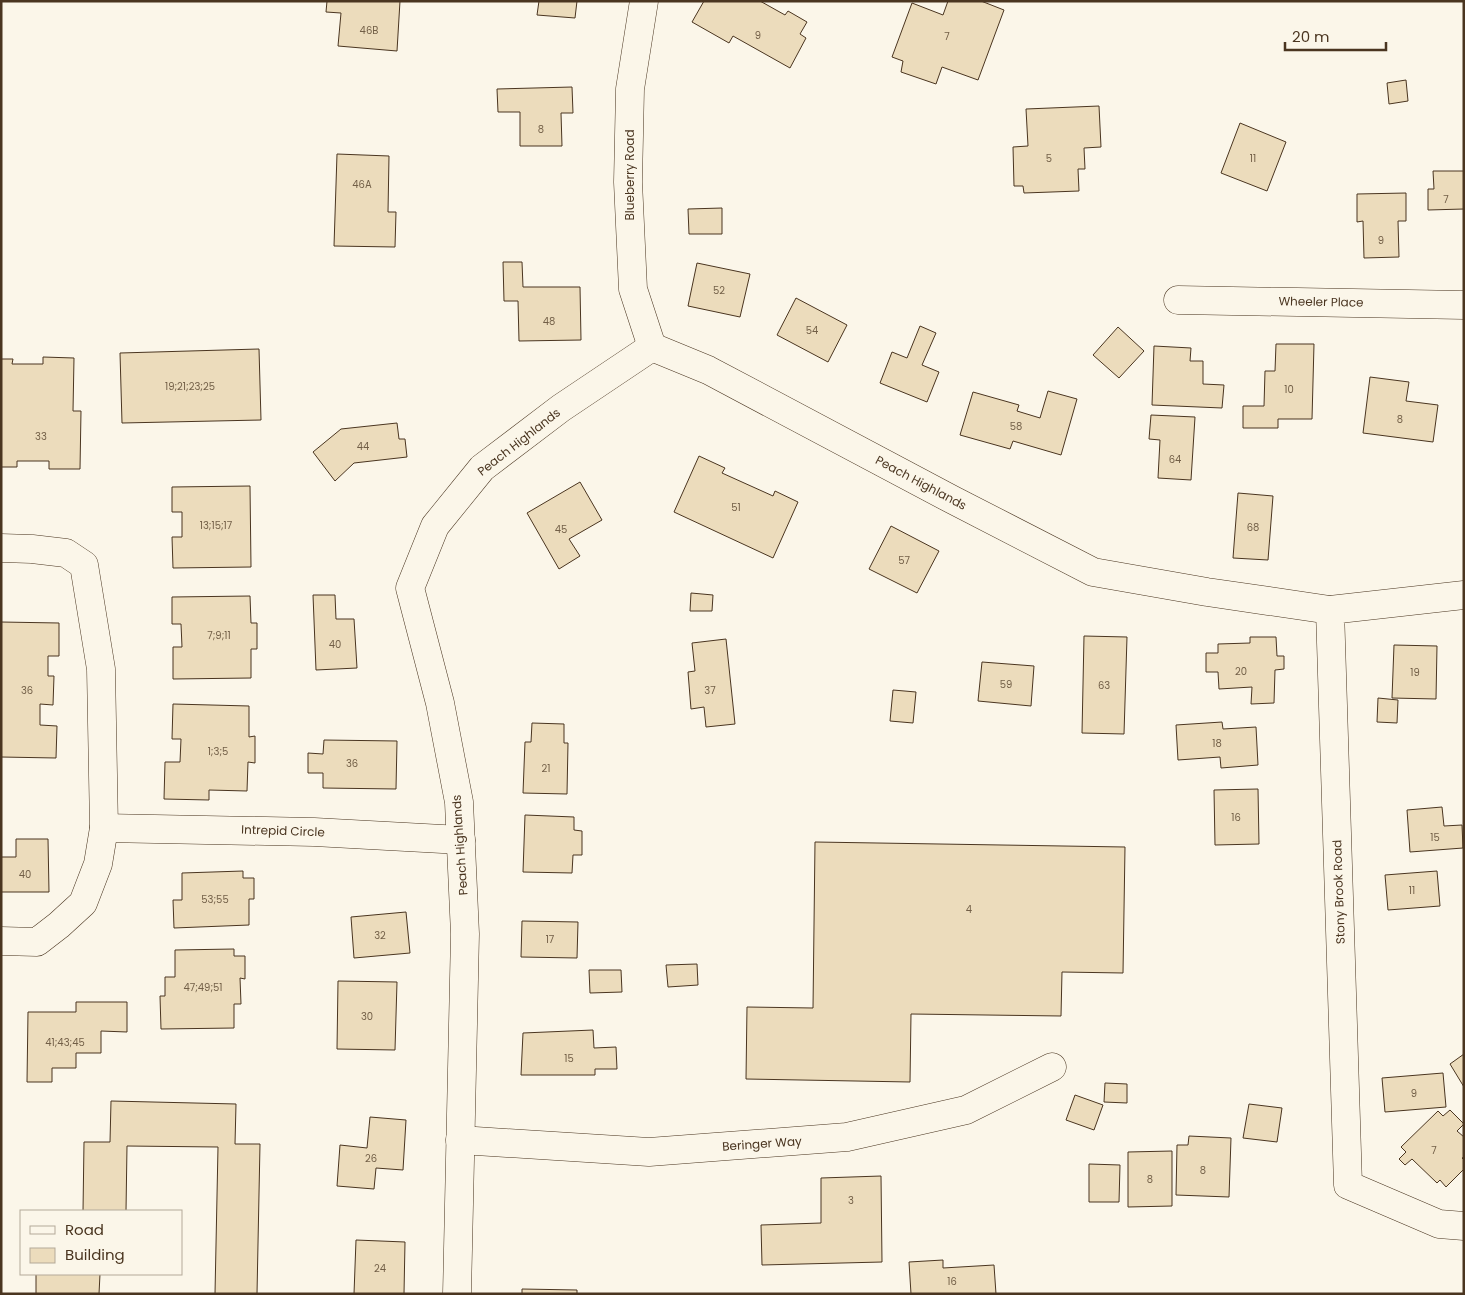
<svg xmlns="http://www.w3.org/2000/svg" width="1465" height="1295" font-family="Poppins,sans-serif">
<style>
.building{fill:#ecdcbc;stroke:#4a3520}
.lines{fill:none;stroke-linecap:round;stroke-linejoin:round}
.street-casing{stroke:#4a3520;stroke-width:29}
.street{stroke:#fbf6e9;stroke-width:28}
.labels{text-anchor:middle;stroke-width:4;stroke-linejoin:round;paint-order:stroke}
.number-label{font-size:10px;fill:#725f47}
.street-label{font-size:12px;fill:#4a3520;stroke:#fbf6e9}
</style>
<rect width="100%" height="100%" fill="#fbf6e9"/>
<g class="building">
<polygon points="327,1 400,1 397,51 338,46 341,13 326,12"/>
<polygon points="539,1 577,1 575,18 537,15"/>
<polygon points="704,1 760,1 785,15 788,11 807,22 800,34 806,38 790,68 733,36 729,43 692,22"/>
<polygon points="948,1 981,1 1004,10 978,80 942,67 936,84 901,72 903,61 892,57 912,3 943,15"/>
<polygon points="1406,80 1408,101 1389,104 1387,83"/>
<polygon points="572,87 573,113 561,113 562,146 520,146 520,112 498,112 497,89"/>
<polygon points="1099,106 1101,147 1084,148 1085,169 1078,169 1079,191 1024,193 1023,186 1014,186 1013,147 1028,146 1026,109"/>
<polygon points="1240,123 1286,142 1267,191 1221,173"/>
<polygon points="337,154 389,156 388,212 396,212 395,247 334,246"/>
<polygon points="1433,171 1464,171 1464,209 1428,210 1428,189 1434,189"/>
<polygon points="1406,193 1406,221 1398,221 1399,257 1364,258 1363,221 1357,222 1357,194"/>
<polygon points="722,208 722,234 689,234 688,209"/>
<polygon points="503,262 522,262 523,287 580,287 581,340 519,341 518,301 504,301"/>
<polygon points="697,263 750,274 740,317 688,306"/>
<polygon points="796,298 847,325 828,362 777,335"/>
<polygon points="920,326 936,333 922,365 939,372 927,402 880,383 892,352 907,358"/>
<polygon points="1118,327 1144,351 1119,378 1093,355"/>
<polygon points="1276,344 1314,344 1312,419 1278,419 1278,428 1243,428 1243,406 1264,406 1265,371 1275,371"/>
<polygon points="1154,346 1191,348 1190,361 1203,361 1203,384 1224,385 1222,408 1152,405"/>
<polygon points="259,349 261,420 122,423 120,353"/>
<polygon points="43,357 74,358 73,411 81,411 80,469 49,469 49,461 17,461 17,467 1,467 1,359 13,359 12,364 43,364"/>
<polygon points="1370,377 1409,382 1406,401 1438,405 1433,442 1363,433"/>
<polygon points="1048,391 1077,399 1061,455 1013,441 1010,449 960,435 973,392 1019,405 1017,411 1040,418"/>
<polygon points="1151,415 1195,417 1191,480 1158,478 1160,440 1149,439"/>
<polygon points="397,423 399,439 405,439 407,457 354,463 335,481 313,452 341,429"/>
<polygon points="699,456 725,468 722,473 773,496 775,491 798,502 773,558 674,512"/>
<polygon points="580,482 602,520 569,539 580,556 559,569 527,513"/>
<polygon points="250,486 251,567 173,568 172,537 182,537 182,512 172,512 172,487"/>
<polygon points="1238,493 1273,496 1268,560 1233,558"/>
<polygon points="891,526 939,551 917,593 869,569"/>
<polygon points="691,593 713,595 712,611 690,611"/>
<polygon points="313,595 335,595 336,619 354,619 357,668 316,670"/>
<polygon points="250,596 251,623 257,623 257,649 251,649 251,678 173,679 173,647 182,647 181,624 172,624 172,597"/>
<polygon points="1,622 59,623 59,656 48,656 48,676 54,676 53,705 40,704 40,725 57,726 56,758 1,757"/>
<polygon points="1084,636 1127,637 1124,734 1082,733"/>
<polygon points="1250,637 1276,637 1277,656 1284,656 1284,669 1275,670 1274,703 1251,704 1252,687 1219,689 1218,672 1206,672 1206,653 1218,653 1218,644 1250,643"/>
<polygon points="726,639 735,724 706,727 704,707 691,709 688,672 695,671 692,643"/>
<polygon points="1394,645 1437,646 1436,699 1392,698"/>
<polygon points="982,662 1034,666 1031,706 978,701"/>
<polygon points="893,690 916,692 913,723 890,721"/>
<polygon points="1378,698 1398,700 1397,723 1377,722"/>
<polygon points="173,704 249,706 249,737 255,736 255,763 248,762 247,791 209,790 209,800 164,799 165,762 180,762 181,739 172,739"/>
<polygon points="1222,722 1223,729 1256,727 1258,765 1221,768 1220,757 1178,760 1176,725"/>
<polygon points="532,723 564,724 564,743 568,743 567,794 523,793 525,742 531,742"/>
<polygon points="324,740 397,741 396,789 323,788 323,773 308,773 308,753 323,754"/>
<polygon points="1258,789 1259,844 1215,845 1214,790"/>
<polygon points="1442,807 1444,826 1462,825 1463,848 1410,852 1407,810"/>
<polygon points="525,815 574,817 574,830 582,831 582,855 573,855 572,873 523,872"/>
<polygon points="16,839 48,839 49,892 1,892 1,857 16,857"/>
<polygon points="815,842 1125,847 1123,973 1062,972 1061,1016 911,1014 910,1082 746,1079 747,1007 813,1008"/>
<polygon points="243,871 243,878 254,878 254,899 249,899 249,925 174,928 173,900 182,900 182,873"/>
<polygon points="1437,871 1440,906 1388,910 1385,875"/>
<polygon points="406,912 410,953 354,958 351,917"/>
<polygon points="522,921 578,922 577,958 521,957"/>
<polygon points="234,949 234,956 245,956 245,979 240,978 241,1004 234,1004 234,1028 161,1029 160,996 165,996 165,977 175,977 175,950"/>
<polygon points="697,964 698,985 668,987 666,965"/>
<polygon points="589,970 621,970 622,992 590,993"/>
<polygon points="338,981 397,982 395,1050 337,1049"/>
<polygon points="76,1002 127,1002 127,1032 101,1031 101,1053 76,1053 76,1068 52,1068 52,1082 27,1082 28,1012 76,1012"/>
<polygon points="593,1030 594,1048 616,1047 617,1069 595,1069 595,1075 521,1075 523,1033"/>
<polygon points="1464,1054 1464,1087 1450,1064"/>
<polygon points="1443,1073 1446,1107 1385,1112 1382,1078"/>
<polygon points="1105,1083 1127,1084 1127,1103 1104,1102"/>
<polygon points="1075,1095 1103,1105 1094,1130 1066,1120"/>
<polygon points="111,1101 236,1104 235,1144 260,1144 257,1294 215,1294 218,1147 127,1146 126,1211 83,1211 84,1142 110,1142"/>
<polygon points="1249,1104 1282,1108 1277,1142 1243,1138"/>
<polygon points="1450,1110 1464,1124 1457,1131 1464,1137 1464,1157 1462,1158 1464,1160 1464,1169 1446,1187 1440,1180 1437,1183 1412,1159 1405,1165 1399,1159 1406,1152 1401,1147 1438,1111 1443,1116"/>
<polygon points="370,1117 406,1120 403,1170 376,1168 374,1189 337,1186 340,1145 367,1148"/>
<polygon points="1189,1136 1231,1138 1229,1197 1176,1195 1177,1145 1188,1145"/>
<polygon points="1172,1151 1172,1206 1128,1207 1128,1152"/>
<polygon points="1089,1164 1120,1165 1119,1202 1089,1202"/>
<polygon points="881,1176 882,1262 762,1265 761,1225 821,1223 821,1178"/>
<polygon points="356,1240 405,1242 404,1294 354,1294"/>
<polygon points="943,1260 943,1268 994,1265 996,1294 911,1294 909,1262"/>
<polygon points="36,1274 100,1274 99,1294 36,1294"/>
<polygon points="522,1289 577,1290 577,1294 522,1294"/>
</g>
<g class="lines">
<defs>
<g id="street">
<polyline points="644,1 630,89 628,182 633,289 652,347"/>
<polyline points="1178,300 1464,305"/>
<polyline points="1,548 32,549 66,553 84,565 101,669 104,828 98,864 83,903 59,925 37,942 1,941"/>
<polyline points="1464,595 1330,610 1348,1185 1439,1224 1464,1226"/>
<polyline points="104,828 314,832 461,840"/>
<polyline points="460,1140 649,1152 847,1137 966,1110 1052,1067"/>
<polyline points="457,1294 465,934 459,802 440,703 410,588 435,526 482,468 561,408 652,347 708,370 953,500 1093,572 1207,592 1330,610"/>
</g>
</defs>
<use href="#street" class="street-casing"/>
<use href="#street" class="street"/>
</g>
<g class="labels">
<g class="number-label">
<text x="369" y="34">46B</text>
<text x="758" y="39">9</text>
<text x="947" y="40">7</text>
<text x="541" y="133">8</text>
<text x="1049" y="162">5</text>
<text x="1253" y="162">11</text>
<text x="362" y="188">46A</text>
<text x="1446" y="203">7</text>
<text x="1381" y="244">9</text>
<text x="719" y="294">52</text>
<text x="549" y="325">48</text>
<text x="812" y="334">54</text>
<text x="190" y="390">19;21;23;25</text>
<text x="1289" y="393">10</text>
<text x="1400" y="423">8</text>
<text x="1016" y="430">58</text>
<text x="41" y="440">33</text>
<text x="363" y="450">44</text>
<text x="1175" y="463">64</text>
<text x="736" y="511">51</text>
<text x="216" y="529">13;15;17</text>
<text x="1253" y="531">68</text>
<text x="561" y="533">45</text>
<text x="904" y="564">57</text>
<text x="219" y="639">7;9;11</text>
<text x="335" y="648">40</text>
<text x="1241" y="675">20</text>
<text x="1415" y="676">19</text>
<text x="1006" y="688">59</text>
<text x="1104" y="689">63</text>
<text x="27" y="694">36</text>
<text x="710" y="694">37</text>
<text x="1217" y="747">18</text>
<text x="218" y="755">1;3;5</text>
<text x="352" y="767">36</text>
<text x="546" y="772">21</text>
<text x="1236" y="821">16</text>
<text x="1435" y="841">15</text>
<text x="25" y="878">40</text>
<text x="1412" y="894">11</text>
<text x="215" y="903">53;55</text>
<text x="969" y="913">4</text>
<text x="380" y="939">32</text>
<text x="550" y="943">17</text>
<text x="203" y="991">47;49;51</text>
<text x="367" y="1020">30</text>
<text x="65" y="1046">41;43;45</text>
<text x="569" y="1062">15</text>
<text x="1414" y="1097">9</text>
<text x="1434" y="1154">7</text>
<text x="371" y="1162">26</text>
<text x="1203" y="1174">8</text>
<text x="1150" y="1183">8</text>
<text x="851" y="1204">3</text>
<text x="380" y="1272">24</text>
<text x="952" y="1285">16</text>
</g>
<g class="street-label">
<text transform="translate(630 175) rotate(-90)" y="4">Blueberry Road</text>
<text transform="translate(1321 302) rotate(1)" y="4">Wheeler Place</text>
<text transform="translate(519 442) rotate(-38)" y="4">Peach Highlands</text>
<text transform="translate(921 483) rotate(28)" y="4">Peach Highlands</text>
<text transform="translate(283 831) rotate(2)" y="4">Intrepid Circle</text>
<text transform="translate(460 845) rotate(-94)" y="4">Peach Highlands</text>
<text transform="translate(1339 892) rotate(-92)" y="4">Stony Brook Road</text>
<text transform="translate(762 1144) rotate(-4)" y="4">Beringer Way</text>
</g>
</g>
<rect width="1465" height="1295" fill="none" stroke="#4a3520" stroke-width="5"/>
<rect x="20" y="1210" width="162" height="65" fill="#fbf6e9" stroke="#b4a999"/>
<rect x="30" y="1226" width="25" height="8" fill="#fbf6e9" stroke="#b4a999"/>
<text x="65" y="1235" font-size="15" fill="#4a3520">Road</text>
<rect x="30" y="1248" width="25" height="15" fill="#ecdcbc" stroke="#b4a999"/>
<text x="65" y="1260" font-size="15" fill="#4a3520">Building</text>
<path d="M1285 42v8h101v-8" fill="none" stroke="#4a3520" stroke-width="2.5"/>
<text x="1292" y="42" font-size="15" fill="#4a3520" stroke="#fbf6e9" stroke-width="4" paint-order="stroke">20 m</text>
</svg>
